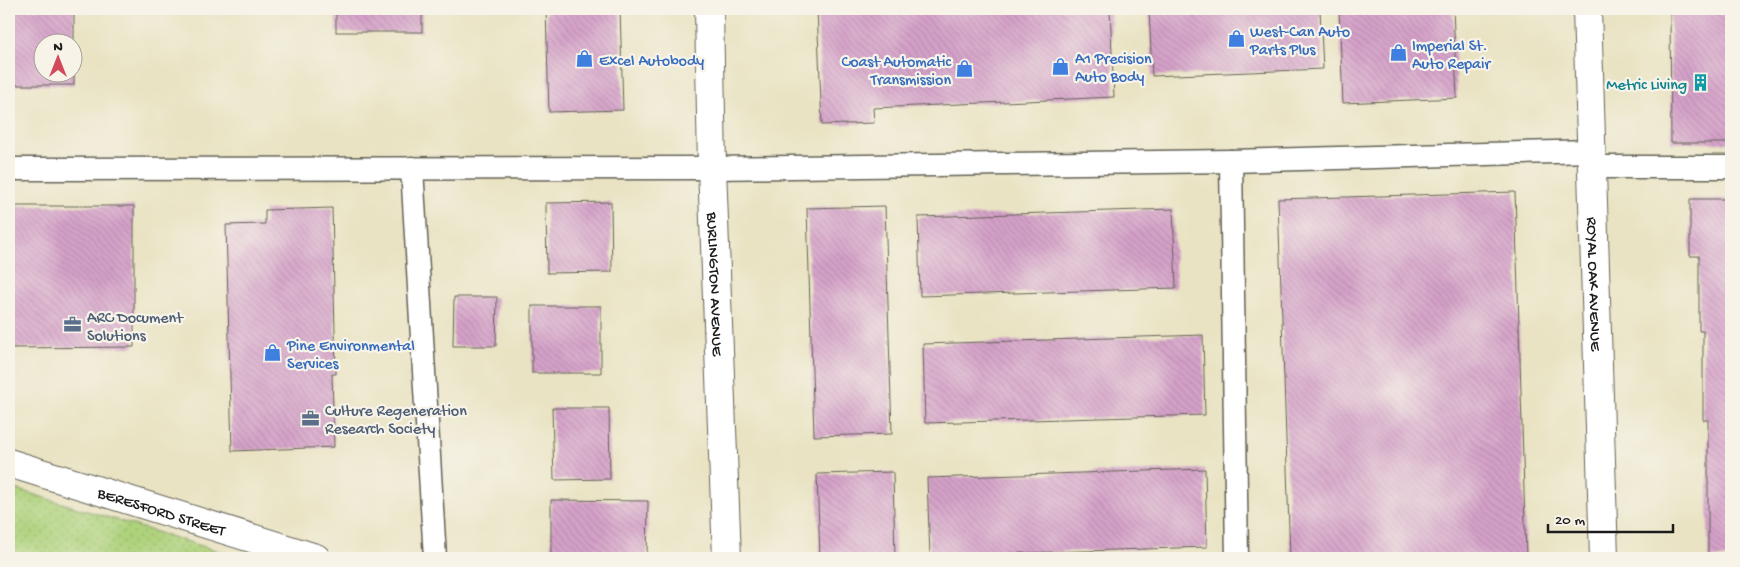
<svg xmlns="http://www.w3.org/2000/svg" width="1740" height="567" font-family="'Gochi Hand',sans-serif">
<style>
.park{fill:url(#park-dots);stroke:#65774c}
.building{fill:url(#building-back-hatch)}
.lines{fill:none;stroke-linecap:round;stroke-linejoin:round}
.lane-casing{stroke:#646256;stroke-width:25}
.street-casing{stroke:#646256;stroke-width:30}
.secondary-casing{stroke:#646256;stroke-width:30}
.lane{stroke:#fff;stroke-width:22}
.street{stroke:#fff;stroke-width:28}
.secondary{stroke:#fff;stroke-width:28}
.labels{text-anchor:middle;stroke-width:4.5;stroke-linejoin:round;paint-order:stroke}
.shop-label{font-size:16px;fill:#366cbe;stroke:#f7f3e8;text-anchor:start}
.culture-label{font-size:16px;fill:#0d838f;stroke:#f7f3e8;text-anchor:end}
.street-label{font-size:16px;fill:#1c1c1c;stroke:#f7f3e8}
.service-label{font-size:16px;fill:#4e5e75;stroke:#f7f3e8;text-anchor:start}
</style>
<defs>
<pattern id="park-dots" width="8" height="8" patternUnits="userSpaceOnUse" patternTransform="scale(1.25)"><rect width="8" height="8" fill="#aed27c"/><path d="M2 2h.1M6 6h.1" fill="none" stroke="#95b46b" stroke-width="1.8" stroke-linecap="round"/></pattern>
<pattern id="building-back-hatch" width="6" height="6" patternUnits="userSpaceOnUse" patternTransform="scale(1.25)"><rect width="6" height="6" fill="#d5a1c9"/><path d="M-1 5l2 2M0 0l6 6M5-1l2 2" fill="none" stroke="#b68aac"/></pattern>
</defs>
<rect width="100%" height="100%" fill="#f7f3e8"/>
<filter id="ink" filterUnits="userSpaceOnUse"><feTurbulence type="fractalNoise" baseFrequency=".02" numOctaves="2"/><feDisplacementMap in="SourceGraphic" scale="10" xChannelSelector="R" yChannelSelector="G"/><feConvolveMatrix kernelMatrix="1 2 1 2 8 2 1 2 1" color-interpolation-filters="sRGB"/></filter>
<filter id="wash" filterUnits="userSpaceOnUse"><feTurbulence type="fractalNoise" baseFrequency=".0096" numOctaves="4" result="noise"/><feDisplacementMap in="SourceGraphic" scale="20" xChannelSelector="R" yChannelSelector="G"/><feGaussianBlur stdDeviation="1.12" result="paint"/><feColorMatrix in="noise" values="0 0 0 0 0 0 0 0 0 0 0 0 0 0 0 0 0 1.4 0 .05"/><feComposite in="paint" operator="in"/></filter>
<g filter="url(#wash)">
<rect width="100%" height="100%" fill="#e9e3c3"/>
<polygon class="park" points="9,487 241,558 9,558"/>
<g id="blocks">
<g class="building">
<polygon points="9,9 74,9 74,42 42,42 42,72 74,72 74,85 9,85"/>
<rect x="336" y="9" width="86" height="23"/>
<polygon points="546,9 620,9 623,110 549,112"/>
<polygon points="817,9 1110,9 1114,97 873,108 874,123 822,125"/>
<polygon points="1149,9 1320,9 1323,69 1152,76"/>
<polygon points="1339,9 1453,9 1457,98 1343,103"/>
<polygon points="1670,9 1731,9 1731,143 1671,143"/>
<polygon points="1515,192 1526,558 1290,558 1278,199"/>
<polygon points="1690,199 1731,199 1731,558 1708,558 1708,420 1703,420 1703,331 1699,331 1699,256 1690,256"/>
<polygon points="611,202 612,272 547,273 546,203"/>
<polygon points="9,206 134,206 134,347 9,348"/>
<polygon points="885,206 892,434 814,436 807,208"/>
<polygon points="332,208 336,374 332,374 334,447 232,451 226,225 265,224 265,210"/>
<polygon points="1173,209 1176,288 920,296 918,217"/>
<polygon points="454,297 497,297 496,346 453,346"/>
<rect x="532" y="306" width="69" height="67"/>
<polygon points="1203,335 1205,415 925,423 923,344"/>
<polygon points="552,408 609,408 610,479 554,480"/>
<polygon points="1205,469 1207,547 930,556 927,478"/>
<polygon points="893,472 895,558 820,558 817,474"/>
<polygon points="551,500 648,501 647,558 551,558"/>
</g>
</g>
</g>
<g filter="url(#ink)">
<use href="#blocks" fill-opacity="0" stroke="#646256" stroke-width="1"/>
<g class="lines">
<defs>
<g id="lane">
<polyline points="1231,161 1237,558"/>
<polyline points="1591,167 1731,167"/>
<polyline points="412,168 435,558"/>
<polyline points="9,169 712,168 1231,161 1591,151"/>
</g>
<g id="street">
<path id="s1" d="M709,9l3,159 15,390"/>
<path id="s2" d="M9,463l307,95"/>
</g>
<g id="secondary">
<path id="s3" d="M1587,9l17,549"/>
</g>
</defs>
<use href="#lane" class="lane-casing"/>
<use href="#street" class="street-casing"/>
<use href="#secondary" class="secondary-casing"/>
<use href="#lane" class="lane"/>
<use href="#street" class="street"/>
<use href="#secondary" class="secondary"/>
</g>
</g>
<defs>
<symbol id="shop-bare" viewBox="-9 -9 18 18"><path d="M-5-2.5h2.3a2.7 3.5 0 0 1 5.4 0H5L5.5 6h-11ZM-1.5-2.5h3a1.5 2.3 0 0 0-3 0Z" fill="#3f7fe0" stroke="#f7f3e8" stroke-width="2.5" paint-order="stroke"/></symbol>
<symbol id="building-bare" viewBox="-9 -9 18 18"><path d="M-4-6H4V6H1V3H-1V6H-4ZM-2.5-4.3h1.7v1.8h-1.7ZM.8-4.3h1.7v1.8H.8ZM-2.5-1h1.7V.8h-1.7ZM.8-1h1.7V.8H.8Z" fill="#0f9aa8" stroke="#f7f3e8" stroke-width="2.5" paint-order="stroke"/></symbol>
<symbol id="office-bare" viewBox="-9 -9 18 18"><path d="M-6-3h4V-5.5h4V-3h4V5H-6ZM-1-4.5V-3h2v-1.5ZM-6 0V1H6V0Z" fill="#5c6f8a" stroke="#f7f3e8" stroke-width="2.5" paint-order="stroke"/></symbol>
</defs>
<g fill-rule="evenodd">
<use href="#shop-bare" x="1224" y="26" width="25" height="25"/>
<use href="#shop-bare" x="1386" y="40" width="25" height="25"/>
<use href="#shop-bare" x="572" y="46" width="25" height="25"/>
<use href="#shop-bare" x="1048" y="54" width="25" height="25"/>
<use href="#shop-bare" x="952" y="56" width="25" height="25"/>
<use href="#building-bare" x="1688" y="70" width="25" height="25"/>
<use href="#office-bare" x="60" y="312" width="25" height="25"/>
<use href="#shop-bare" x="260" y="340" width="25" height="25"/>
<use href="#office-bare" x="298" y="406" width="25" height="25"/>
</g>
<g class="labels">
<g class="shop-label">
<text x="1250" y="36">West-Can Auto<tspan x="1250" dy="18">Parts Plus</tspan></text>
<text x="1412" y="50">Imperial St.<tspan x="1412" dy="18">Auto Repair</tspan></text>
<text x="1075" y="63">A1 Precision<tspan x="1075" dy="18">Auto Body</tspan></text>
<text x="599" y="65">Excel Autobody</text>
<text x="951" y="66" text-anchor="end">Coast Automatic<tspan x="951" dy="18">Transmission</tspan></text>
<text x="287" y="350">Pine Environmental<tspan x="287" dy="18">Services</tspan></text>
</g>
<g class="culture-label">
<text x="1687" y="89">Metric Living</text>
</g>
<g class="street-label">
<text dy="6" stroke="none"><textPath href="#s1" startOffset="275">BURLINGTON AVENUE</textPath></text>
<text dy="6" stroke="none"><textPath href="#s3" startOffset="275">ROYAL OAK AVENUE</textPath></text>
<text dy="6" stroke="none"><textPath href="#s2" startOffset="160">BERESFORD STREET</textPath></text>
</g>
<g class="service-label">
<text x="87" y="322">ARC Document<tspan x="87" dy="18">Solutions</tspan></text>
<text x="325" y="415">Culture Regeneration<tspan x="325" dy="18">Research Society</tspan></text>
</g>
</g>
<rect width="1740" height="567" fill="none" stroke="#f7f3e8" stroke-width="30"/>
<g transform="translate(58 58)"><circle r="24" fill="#f7f3e8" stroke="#9f9d96"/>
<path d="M0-4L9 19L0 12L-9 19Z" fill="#d1495b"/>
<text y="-8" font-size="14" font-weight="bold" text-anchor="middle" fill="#1c1c1c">N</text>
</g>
<path d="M1548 524v8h125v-8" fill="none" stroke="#1c1c1c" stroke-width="2.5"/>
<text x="1555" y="524" font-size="15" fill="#1c1c1c" stroke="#f7f3e8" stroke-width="4" paint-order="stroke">20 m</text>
</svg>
